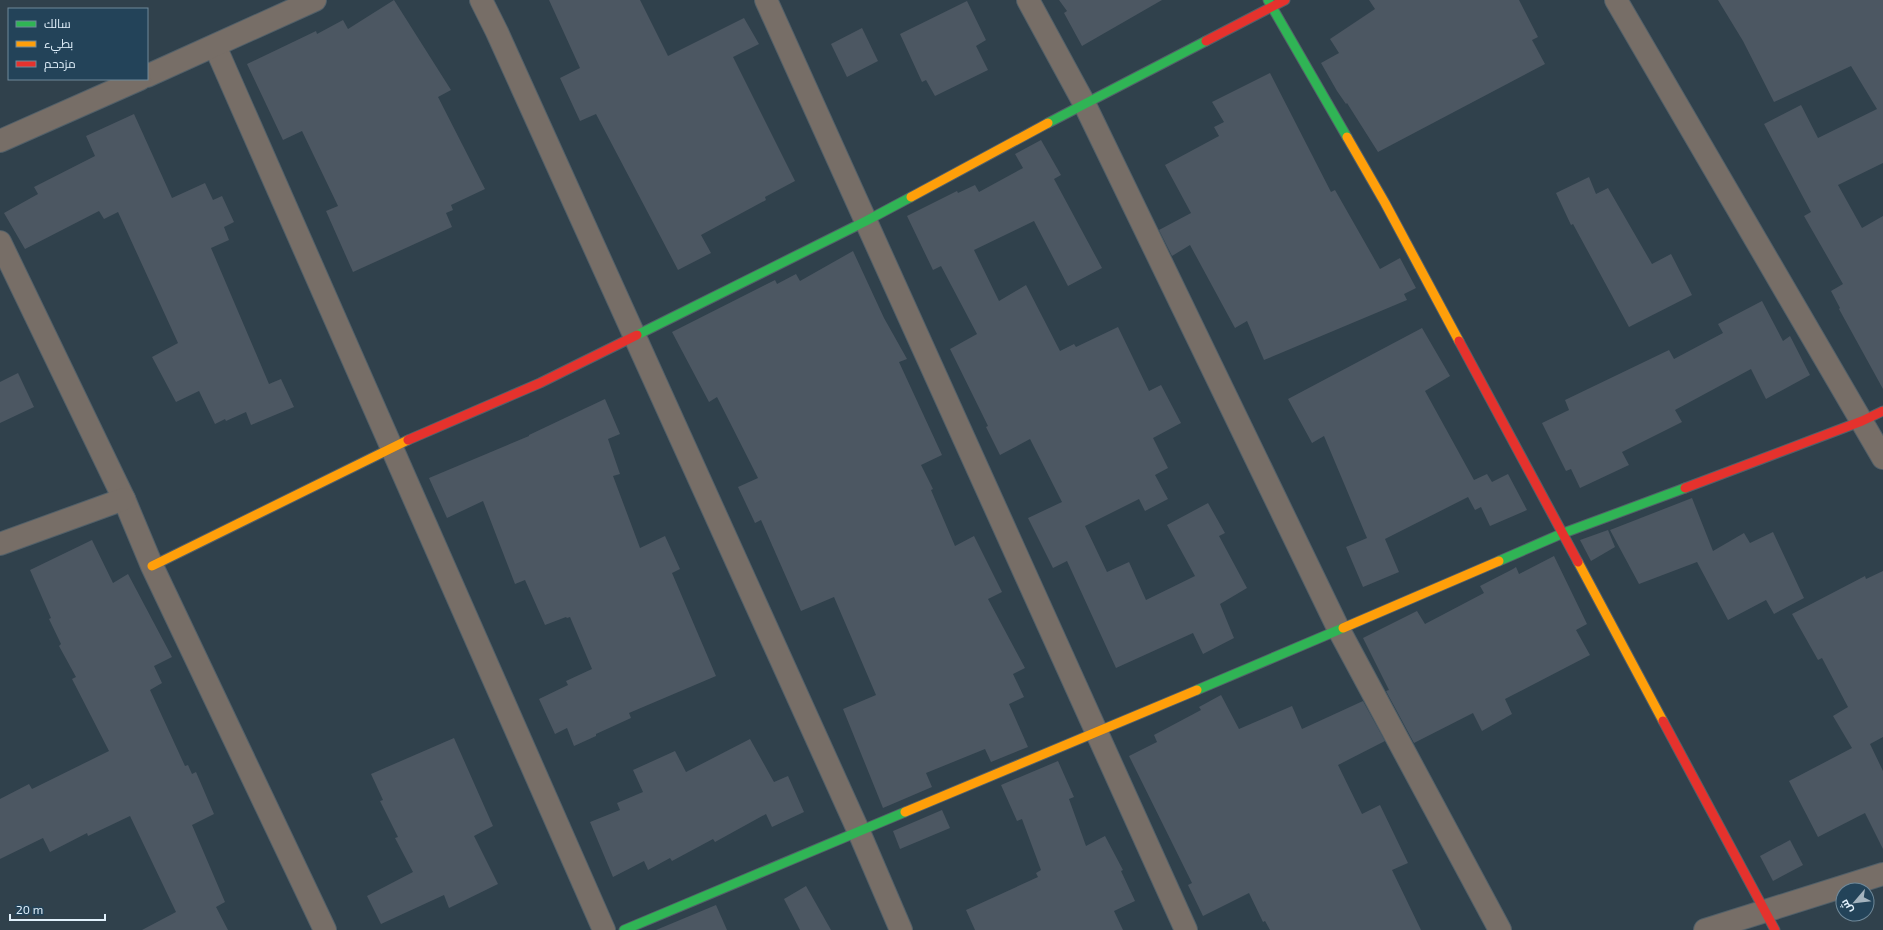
<svg xmlns="http://www.w3.org/2000/svg" width="1883" height="930" font-family="'Exo 2',Cairo,sans-serif">
<style>
.building{fill:#4c5762}
.lines{fill:none;stroke-linecap:round;stroke-linejoin:round}
.street-casing{stroke:#526069;stroke-width:24}
.fast-casing{stroke:#526069;stroke-width:11}
.slow-casing{stroke:#526069;stroke-width:11}
.jam-casing{stroke:#526069;stroke-width:11}
.street{stroke:#776e67;stroke-width:22}
.fast{stroke:#30b455;stroke-width:9}
.slow{stroke:#ff9f0a;stroke-width:9}
.jam{stroke:#e5322d;stroke-width:9}
</style>
<rect width="100%" height="100%" fill="#30414c"/>
<g class="building">
<polygon points="394,0 451,90 438,97 485,189 451,205 453,210 446,213 452,227 353,272 326,211 338,206 302,131 283,140 247,64 316,31 317,34 343,20 348,29"/>
<polygon points="549,0 640,0 668,56 744,18 759,44 733,57 795,181 765,197 766,200 701,235 711,253 678,270 596,114 580,121 560,78 580,68"/>
<polygon points="1059,0 1162,0 1082,46 1064,13 1067,11"/>
<polygon points="1369,0 1519,0 1538,37 1532,40 1545,64 1378,152 1347,103 1346,104 1337,91 1321,63 1339,53 1330,39 1375,9"/>
<polygon points="1718,0 1883,0 1883,163 1838,185 1862,228 1883,216 1883,389 1839,309 1840,308 1831,291 1843,284 1804,216 1811,212 1764,124 1801,105 1818,138 1877,109 1851,66 1774,102 1743,41"/>
<polygon points="967,1 986,40 976,46 988,70 935,96 926,80 922,82 900,34"/>
<polygon points="862,28 878,61 847,77 831,44"/>
<polygon points="1270,73 1331,192 1335,190 1380,269 1400,258 1416,288 1404,294 1407,300 1264,360 1247,321 1235,328 1190,245 1172,256 1159,230 1191,213 1165,165 1219,136 1214,127 1224,122 1212,102"/>
<polygon points="134,114 172,198 205,183 213,200 222,196 234,222 224,227 229,240 211,248 269,384 281,379 294,407 251,425 246,412 226,421 225,419 215,424 199,391 176,402 152,357 178,343 118,212 104,219 99,211 25,249 4,213 38,194 34,187 95,156 86,136"/>
<polygon points="1041,140 1061,175 1054,179 1102,268 1068,286 1034,221 974,250 999,301 1026,285 1060,351 1074,344 1076,347 1118,327 1149,391 1161,385 1181,423 1153,438 1168,468 1155,475 1168,499 1145,511 1139,499 1085,526 1107,572 1129,562 1146,600 1195,576 1167,525 1208,503 1225,533 1219,536 1247,588 1220,604 1234,638 1203,654 1193,633 1116,668 1067,561 1053,568 1028,518 1062,502 1030,439 1000,455 986,427 988,426 950,349 977,334 941,266 933,270 907,216 957,191 958,193 975,185 979,192 1023,168 1015,154"/>
<polygon points="1589,177 1596,194 1608,188 1652,264 1671,254 1692,295 1629,327 1573,224 1571,225 1556,193"/>
<polygon points="853,251 884,318 907,359 899,362 942,455 921,465 933,489 931,490 955,546 974,536 1002,592 988,599 1025,668 1013,674 1024,697 1009,704 1028,747 991,762 985,749 926,773 932,787 883,808 843,709 876,695 834,597 801,611 761,520 755,523 738,487 758,478 717,397 709,402 672,332 775,280 777,284 796,274 800,281"/>
<polygon points="1762,301 1783,341 1790,336 1810,375 1766,399 1751,369 1675,410 1682,422 1622,452 1629,465 1580,488 1571,469 1566,471 1542,423 1569,410 1565,400 1669,350 1674,359 1723,333 1718,324"/>
<polygon points="1422,328 1450,376 1425,391 1474,480 1487,474 1492,482 1508,474 1527,510 1490,526 1481,507 1475,510 1468,497 1385,539 1399,572 1363,587 1346,547 1367,538 1324,436 1312,443 1288,399"/>
<polygon points="18,373 34,407 0,423 0,382"/>
<polygon points="605,399 620,434 608,439 620,474 613,476 640,548 665,536 680,569 672,573 716,676 629,713 631,718 596,734 596,736 574,746 567,728 555,734 539,699 568,685 566,681 592,669 570,617 567,618 566,617 545,625 525,580 515,584 483,501 447,518 429,478 529,436 529,435"/>
<polygon points="1692,498 1713,551 1744,533 1750,543 1773,532 1804,598 1774,614 1766,600 1728,620 1697,562 1639,584 1610,530"/>
<polygon points="1608,530 1615,547 1591,561 1580,540"/>
<polygon points="92,540 113,583 128,574 172,657 154,666 162,683 150,690 185,766 188,765 192,774 196,772 214,814 192,825 225,902 216,907 228,930 142,930 176,912 130,816 88,836 87,833 50,852 43,838 0,859 0,799 29,784 32,789 109,751 72,679 76,677 59,646 61,644 49,619 51,618 30,570"/>
<polygon points="1554,556 1587,624 1576,630 1590,655 1505,699 1512,714 1482,731 1473,713 1414,743 1386,691 1389,690 1363,638 1417,611 1425,624 1484,593 1480,586 1513,569 1516,567 1519,574"/>
<polygon points="1883,571 1883,737 1870,744 1883,771 1883,849 1865,813 1818,837 1789,781 1852,748 1833,716 1848,707 1822,658 1818,660 1792,614 1865,576 1866,579"/>
<polygon points="1221,695 1239,729 1292,706 1302,729 1363,701 1385,741 1338,765 1362,814 1380,805 1408,863 1392,870 1421,930 1270,930 1265,921 1263,922 1249,893 1203,916 1188,885 1192,883 1129,756 1157,742 1154,735 1201,710 1199,707"/>
<polygon points="454,738 493,826 474,836 498,884 449,908 444,895 381,924 367,896 413,872 395,838 398,837 380,801 383,800 371,774"/>
<polygon points="750,739 774,782 788,776 804,812 772,827 766,814 715,842 713,839 672,861 670,858 648,870 644,861 613,877 590,822 620,810 617,803 643,792 633,770 675,751 686,772"/>
<polygon points="1058,761 1074,797 1069,799 1086,846 1105,836 1123,870 1121,871 1135,901 1114,911 1123,930 975,930 966,910 1038,877 1036,873 1041,870 1022,819 1017,821 1001,785"/>
<polygon points="942,810 950,828 900,849 893,831"/>
<polygon points="1790,840 1803,865 1773,881 1760,856"/>
<polygon points="806,886 831,930 800,930 784,899"/>
<polygon points="716,905 727,930 656,930"/>
</g>
<g class="lines">
<defs>
<g id="street">
<polyline points="481,0 497,32 859,832 901,930"/>
<polyline points="766,0 1186,930"/>
<polyline points="1028,0 1084,103 1339,630 1500,930"/>
<polyline points="1616,0 1883,458"/>
<polyline points="215,46 604,930"/>
<polyline points="147,76 315,0"/>
<polyline points="0,141 140,79"/>
<polyline points="0,242 124,499 152,566 325,930"/>
<polyline points="0,544 124,499"/>
<polyline points="1705,930 1883,874"/>
</g>
<g id="fast">
<polyline points="1268,0 1347,137"/>
<polyline points="1048,123 1206,41"/>
<polyline points="637,335 866,221 911,197"/>
<polyline points="1499,561 1561,534 1685,488"/>
<polyline points="1197,690 1343,628"/>
<polyline points="624,930 905,812"/>
</g>
<g id="slow">
<polyline points="1347,137 1385,203 1459,341"/>
<polyline points="911,197 1048,123"/>
<polyline points="1578,562 1663,721"/>
<polyline points="152,566 408,440"/>
<polyline points="1343,628 1499,561"/>
<polyline points="905,812 1197,690"/>
</g>
<g id="jam">
<polyline points="1206,41 1285,0"/>
<polyline points="1459,341 1578,562"/>
<polyline points="408,440 540,383 637,335"/>
<polyline points="1685,488 1862,421 1883,411"/>
<polyline points="1663,721 1775,930"/>
</g>
</defs>
<use href="#street" class="street-casing"/>
<use href="#fast" class="fast-casing"/>
<use href="#slow" class="slow-casing"/>
<use href="#jam" class="jam-casing"/>
<use href="#street" class="street"/>
<use href="#fast" class="fast"/>
<use href="#slow" class="slow"/>
<use href="#jam" class="jam"/>
</g>
<rect x="8" y="8" width="140" height="72" fill="#234359" stroke="#6f899a"/>
<rect x="16" y="21" width="20" height="6" fill="#30b455" stroke="#6f899a"/>
<text x="44" y="28" font-size="12" fill="#e2f1fc">سالك</text>
<rect x="16" y="41" width="20" height="6" fill="#ff9f0a" stroke="#6f899a"/>
<text x="44" y="48" font-size="12" fill="#e2f1fc">بطيء</text>
<rect x="16" y="61" width="20" height="6" fill="#e5322d" stroke="#6f899a"/>
<text x="44" y="68" font-size="12" fill="#e2f1fc">مزدحم</text>
<g transform="translate(1855 902) rotate(242)"><circle r="19" fill="#234359" stroke="#6f899a"/>
<path d="M0-3L7 15L0 10L-7 15Z" fill="#a4b3be"/>
<text y="-6" font-size="11" font-weight="bold" text-anchor="middle" fill="#e2f1fc">ش</text>
</g>
<path d="M10 914v6h95v-6" fill="none" stroke="#e2f1fc" stroke-width="2"/>
<text x="16" y="914" font-size="12" fill="#e2f1fc" stroke="#234359" stroke-width="3" paint-order="stroke">20 m</text>
</svg>
